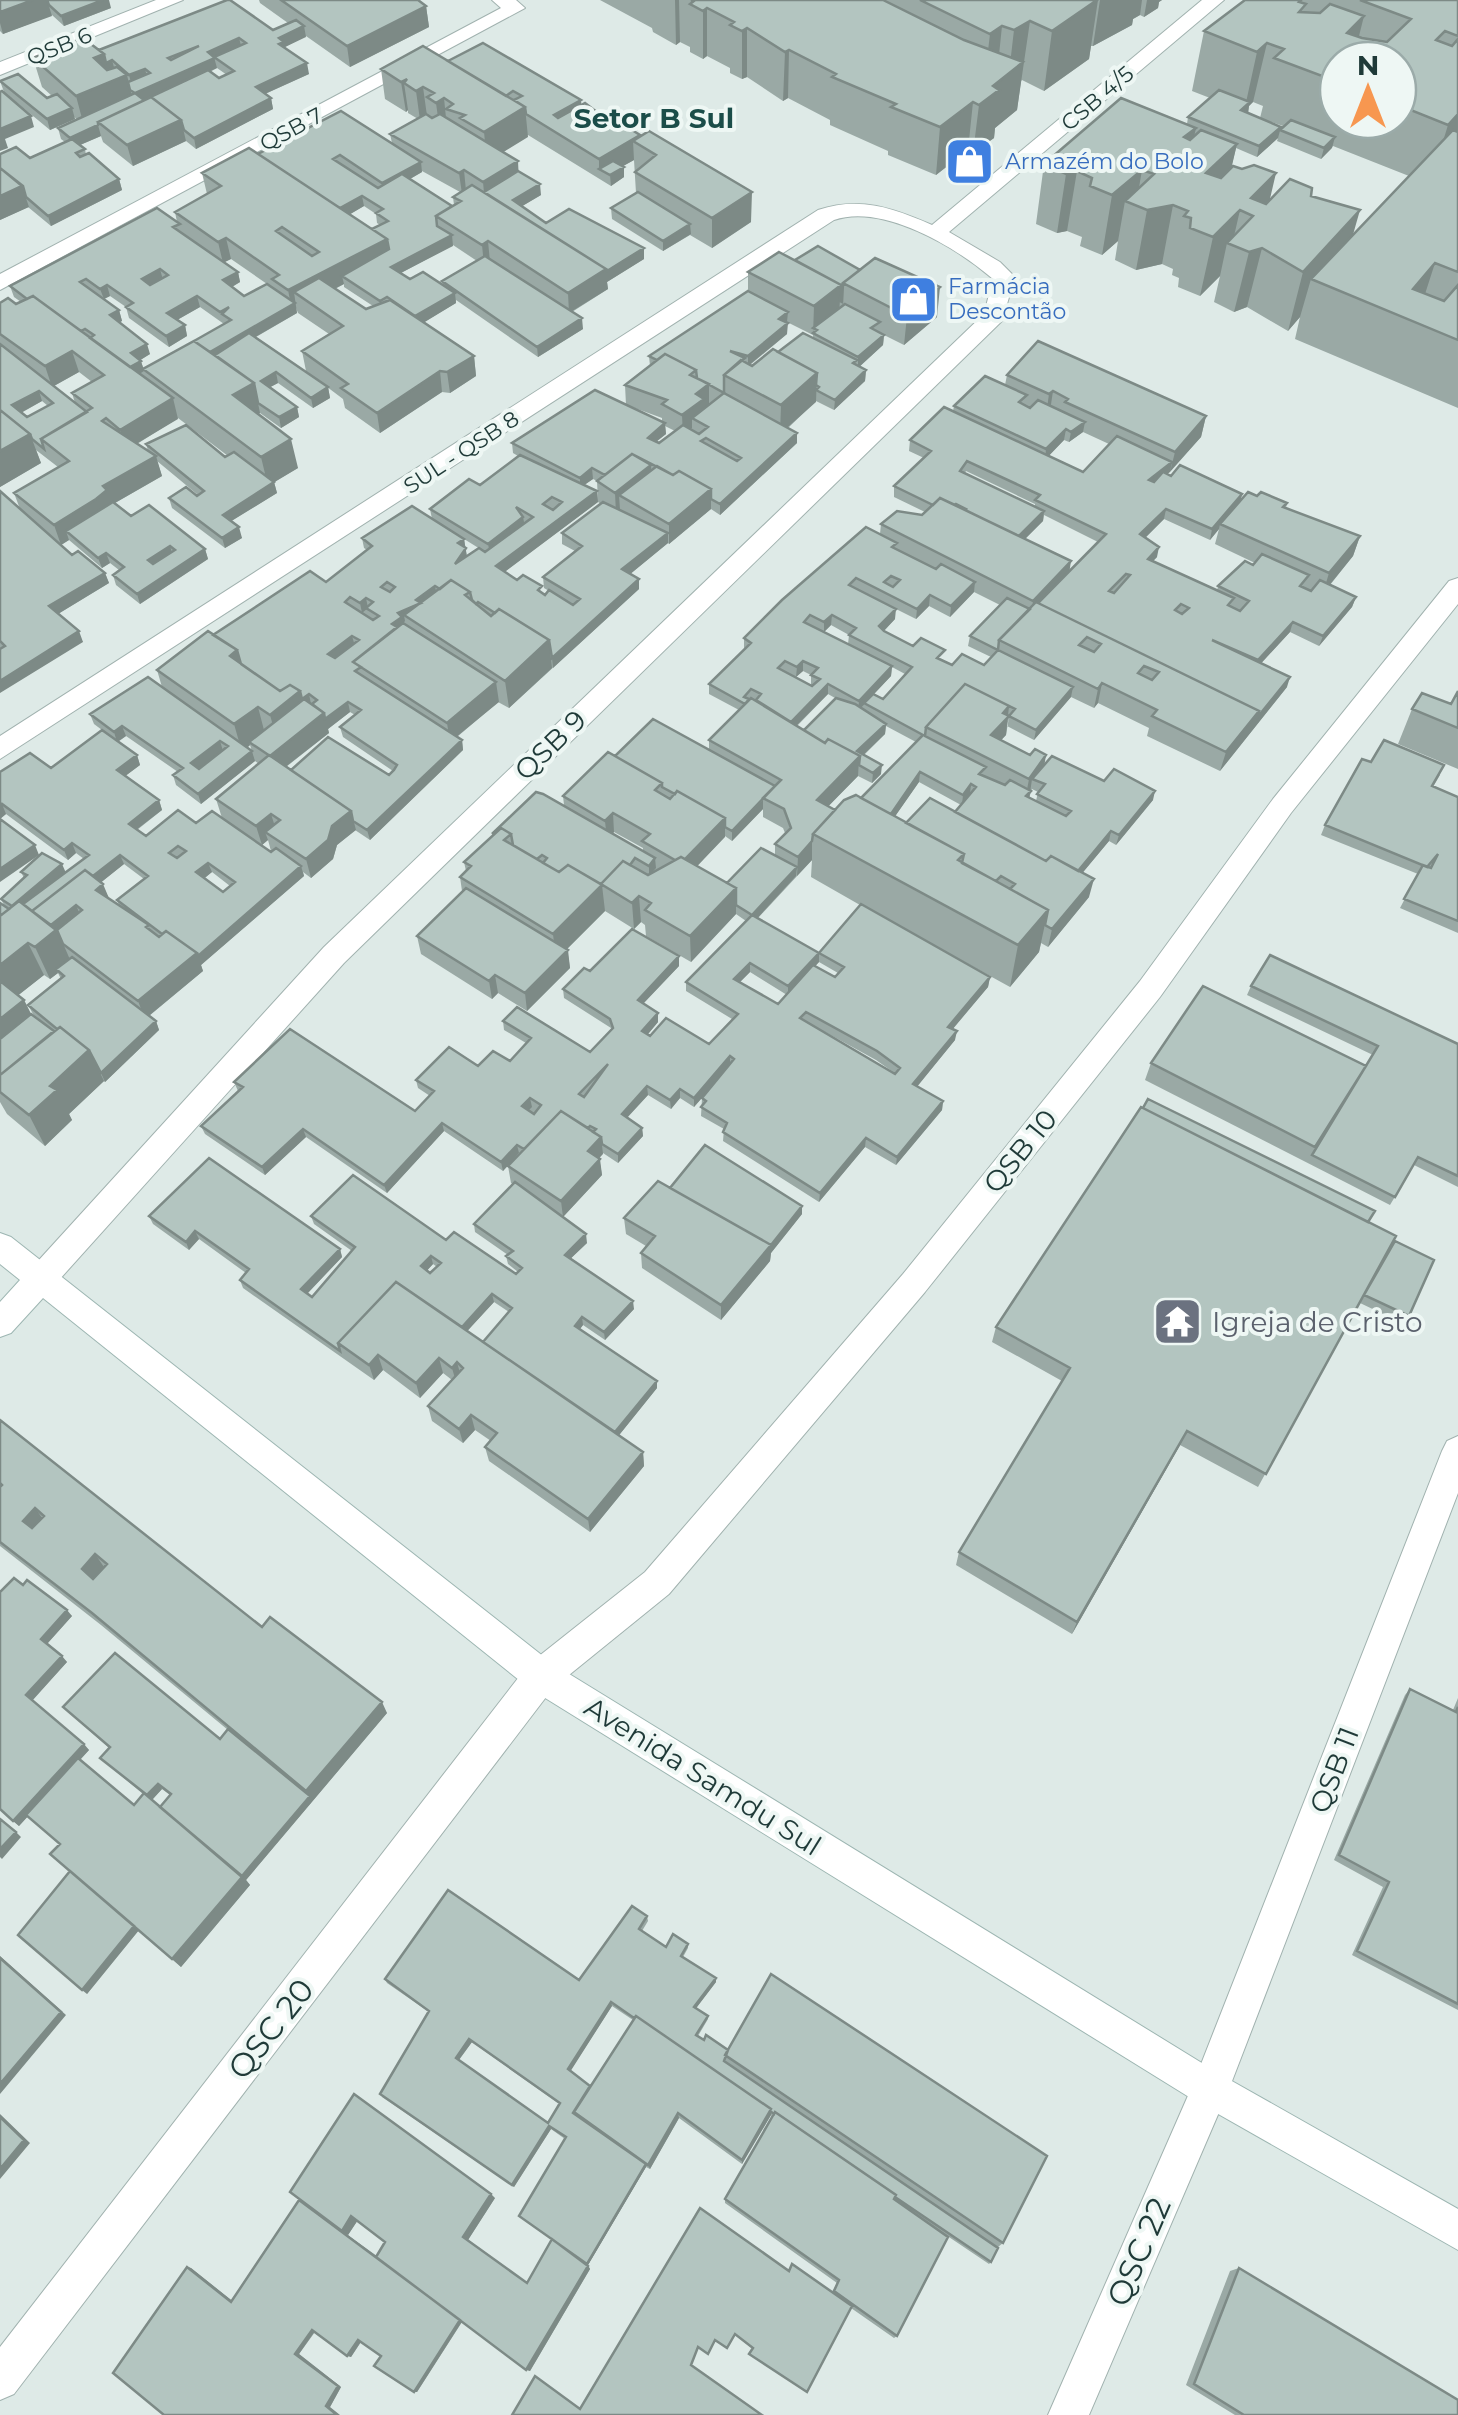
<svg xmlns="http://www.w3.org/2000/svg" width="1458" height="2415" viewBox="0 0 1458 2415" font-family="Montserrat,sans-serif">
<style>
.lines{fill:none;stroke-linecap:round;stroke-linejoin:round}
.street-casing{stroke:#a1b2af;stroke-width:2}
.secondary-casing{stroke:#9db6b2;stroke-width:2}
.street{fill:#fff;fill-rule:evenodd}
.secondary{fill:#fff;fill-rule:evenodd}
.wall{fill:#9aa9a5;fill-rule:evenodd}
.shaded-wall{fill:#7d8a86}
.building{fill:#b3c5c0;stroke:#7d8a86;stroke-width:2.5;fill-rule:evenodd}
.labels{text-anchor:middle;stroke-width:8;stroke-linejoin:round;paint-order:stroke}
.far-street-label{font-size:22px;fill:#1f3a38;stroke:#eef7f4}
.far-shop-label{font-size:22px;fill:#366cbe;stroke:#eef7f4;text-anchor:start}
.far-quarter-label{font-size:28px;font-weight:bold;fill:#1b4d49;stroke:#eef7f4}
.street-label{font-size:28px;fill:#1f3a38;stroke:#eef7f4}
.worship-label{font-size:28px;fill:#5b616d;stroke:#eef7f4;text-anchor:start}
.near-street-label{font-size:32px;fill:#1f3a38;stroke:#eef7f4}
</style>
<rect width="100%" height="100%" fill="#deeae7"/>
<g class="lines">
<defs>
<path id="street" d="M 156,0 L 183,0 L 0,75 L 0,62 Z
M 492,0 L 516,0 L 525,8 L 0,290 L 0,274 L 501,8 Z
M 1202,0 L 1224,0 L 949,232 L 1000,262 L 1015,277 L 1002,321 L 344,963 L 50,1290 L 39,1294 L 28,1290 L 24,1281 L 28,1272 L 324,947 L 984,314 L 993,279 C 956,247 882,203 834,220 L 0,759 L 0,736 L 818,210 C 860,196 893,208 932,225 Z
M 1458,578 L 1458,604 L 1291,813 L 1160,997 L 925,1292 L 669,1594 L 553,1688 L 14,2394 L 0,2400 L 0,2347 L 529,1664 L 645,1572 L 903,1274 L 1140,981 L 1273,799 L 1449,581 Z
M 1458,1436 L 1458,1493 L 1229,2089 L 1089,2415 L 1048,2415 L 1194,2082 L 1442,1451 L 1447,1441 Z"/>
<path id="secondary" d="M 0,1233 L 11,1237 L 553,1664 L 1223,2076 L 1458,2209 L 1458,2250 L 1197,2102 L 529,1688 L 43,1298 L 11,1333 L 0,1337 L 0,1302 L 20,1280 L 0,1264 Z"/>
</defs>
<use href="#street" class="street-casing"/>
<use href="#secondary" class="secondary-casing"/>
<use href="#street" class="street"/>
<use href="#secondary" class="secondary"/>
</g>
<path class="wall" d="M 0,0 L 111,8 L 64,26 L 52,15 L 3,34 L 0,31 Z
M 259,0 L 418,0 L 426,6 L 429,27 L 350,67 L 306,36 L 285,47 L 309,74 L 265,94 L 271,98 L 273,109 L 196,149 L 186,141 L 133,166 L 103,142 L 101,136 L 80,145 L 85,149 L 86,155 L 119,179 L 122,190 L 51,226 L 28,207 L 0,220 L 0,154 L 30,158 L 65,142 L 61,139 L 58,128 L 77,119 L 74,117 L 75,119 L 50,130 L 4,92 L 0,81 L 47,98 L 52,96 L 42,87 L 33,58 L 273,30 L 288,23 L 260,3 ZM 217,68 L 227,75 L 219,78 L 210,72 Z
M 600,0 L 1162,0 L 1159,2 L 1158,8 L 1144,17 L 1140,15 L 1133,19 L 1132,25 L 1093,46 L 1091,46 L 1089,59 L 1044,91 L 1022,80 L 1021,81 L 1017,110 L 995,128 L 994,138 L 973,153 L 968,150 L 936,175 L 888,155 L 888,151 L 830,125 L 830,120 L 788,98 L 783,101 L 747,77 L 742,79 L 730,73 L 730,68 L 707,56 L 703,59 L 690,52 L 690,47 L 680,42 L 676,45 L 653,32 L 652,28 Z
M 1245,0 L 1458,0 L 1458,408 L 1295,339 L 1300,317 L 1288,331 L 1247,307 L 1234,312 L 1214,302 L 1220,276 L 1200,296 L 1178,287 L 1179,278 L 1172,275 L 1173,269 L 1162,264 L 1136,270 L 1115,260 L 1118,241 L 1102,255 L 1080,246 L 1082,237 L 1067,231 L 1057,233 L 1036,224 L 1044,164 L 1187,124 L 1188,117 L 1210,98 L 1192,91 L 1204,31 ZM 1338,60 L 1398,60 L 1398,120 L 1338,120 ZM 1253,102 L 1263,106 L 1260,118 L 1283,126 L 1280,130 L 1281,127 L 1248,113 L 1249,106 ZM 1278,138 L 1277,141 L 1321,159 L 1333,146 L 1409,176 L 1353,235 L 1311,196 L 1270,200 L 1231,168 L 1236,148 L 1257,157 Z
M 448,61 L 582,104 L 610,122 L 751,222 L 712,248 L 690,235 L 663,251 L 612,219 L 611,208 L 636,193 L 634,160 L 623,166 L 624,177 L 611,186 L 528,135 L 503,152 L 518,161 L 518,171 L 541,195 L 522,206 L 546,223 L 644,248 L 644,259 L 607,282 L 608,289 L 572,312 L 583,329 L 538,357 L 456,300 L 456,303 L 424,322 L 474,356 L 476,376 L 450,393 L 442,392 L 380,433 L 345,408 L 343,399 L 306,371 L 302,351 L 329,334 L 298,313 L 296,308 L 297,313 L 256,337 L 328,387 L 330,398 L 313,408 L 278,383 L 270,387 L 297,407 L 299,417 L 281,428 L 260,413 L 258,414 L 298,468 L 274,482 L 277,493 L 231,521 L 242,538 L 225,548 L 172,508 L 169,498 L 198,495 L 157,461 L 162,476 L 115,503 L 131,516 L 205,549 L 208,559 L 140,604 L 116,585 L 113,575 L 119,570 L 110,563 L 102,568 L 69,540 L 61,545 L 72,555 L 105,573 L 109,583 L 58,614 L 83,642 L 0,648 L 0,491 L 20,509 L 14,493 L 58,467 L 36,450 L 41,463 L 0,487 L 0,303 L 16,304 L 21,302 L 14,297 L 10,286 L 177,222 L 175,212 L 207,194 L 202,173 L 258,154 L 392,143 L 390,134 L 418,119 L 408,113 L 408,110 L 406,112 L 385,99 L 381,69 ZM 422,171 L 460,192 L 453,197 L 454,205 L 452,206 L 410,179 L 422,172 ZM 364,206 L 376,214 L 377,223 L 380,225 L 372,229 L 350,214 ZM 453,245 L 477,261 L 442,281 L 443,285 L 410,279 L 401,273 ZM 231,259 L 267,284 L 244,296 L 232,287 L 240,282 L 238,272 L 224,262 ZM 344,284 L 344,287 L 373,306 L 366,309 L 335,289 ZM 110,296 L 126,307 L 129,318 L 169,347 L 187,336 L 185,325 L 177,320 L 200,307 L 224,324 L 144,369 L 140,360 L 150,354 L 119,322 L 122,321 L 119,310 L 104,299 ZM 79,372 L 92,382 L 72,393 L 75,403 L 54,386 ZM 42,401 L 48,406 L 27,417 L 21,413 ZM 178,418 L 228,456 L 225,457 L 146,444 L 148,451 L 137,444 Z
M 795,260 L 937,317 L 904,345 L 884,335 L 883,345 L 859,367 L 866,370 L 865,381 L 834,410 L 816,401 L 788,428 L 797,433 L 797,443 L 720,515 L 711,509 L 669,544 L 668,543 L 630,574 L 639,579 L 639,589 L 509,708 L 498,702 L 457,737 L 462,740 L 463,750 L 370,840 L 355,830 L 337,845 L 333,859 L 311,878 L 303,872 L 304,876 L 201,965 L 203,971 L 149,1016 L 156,1021 L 159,1030 L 105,1082 L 104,1081 L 69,1114 L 72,1120 L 45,1146 L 7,1114 L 0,1102 L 0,903 L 4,905 L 1,899 L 24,878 L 21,872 L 65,873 L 84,859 L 76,853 L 68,860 L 6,814 L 0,819 L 0,772 L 51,768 L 102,730 L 94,724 L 90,714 L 162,687 L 157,670 L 213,635 L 326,582 L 367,550 L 364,548 L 362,538 L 432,519 L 430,509 L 480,485 L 518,456 L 513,453 L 512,443 L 626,405 L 625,385 L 650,366 L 649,356 L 748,291 L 748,272 ZM 787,322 L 813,335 L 813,338 L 778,352 L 752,366 L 750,365 L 787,334 ZM 632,407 L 662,418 L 662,422 ZM 665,426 L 675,431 L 659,443 L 656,442 L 666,434 ZM 593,479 L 597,481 L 598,502 L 601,504 L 562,533 L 562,544 L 575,551 L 543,577 L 544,588 L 549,591 L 545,595 L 504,572 L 598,502 L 597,491 L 584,485 ZM 456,534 L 485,552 L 467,556 L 464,539 ZM 350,712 L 355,715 L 340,727 L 343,737 L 393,771 L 389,775 L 291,770 L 286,767 L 329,733 L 328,729 ZM 126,736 L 178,772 L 173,775 L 176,785 L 201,804 L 255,761 L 252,751 L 247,748 L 250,745 L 255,761 L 259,764 L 216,799 L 222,818 L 262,845 L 268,840 L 271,851 L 196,823 L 146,836 L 137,830 L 162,810 L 159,800 L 125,776 L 140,765 L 137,755 L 118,742 ZM 124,864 L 144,879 L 117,900 L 119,905 L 109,899 L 101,882 ZM 212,872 L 230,886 L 223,892 L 204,878 ZM 58,973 L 61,979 L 28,1005 L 33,1014 L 51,1029 L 31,1014 L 24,1000 L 18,995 L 44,975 L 50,979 Z
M 1007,375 L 1206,416 L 1201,437 L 1167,474 L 1241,501 L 1257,496 L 1287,503 L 1286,508 L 1360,536 L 1353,556 L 1330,585 L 1356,597 L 1352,607 L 1319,646 L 1290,632 L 1261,663 L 1287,687 L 1220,771 L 1147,736 L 1149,728 L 1098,703 L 1094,708 L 1071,697 L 1034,740 L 1007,726 L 1009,717 L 1006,735 L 1001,740 L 1044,765 L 1104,781 L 1153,800 L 1116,845 L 1109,841 L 1082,873 L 1089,897 L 1048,947 L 1041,943 L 1039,952 L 1010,987 L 892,922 L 990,977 L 988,987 L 952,1029 L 955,1040 L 917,1086 L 943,1101 L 942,1110 L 896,1165 L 865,1147 L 819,1202 L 723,1141 L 724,1129 L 701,1116 L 702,1098 L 694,1107 L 680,1098 L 671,1109 L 648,1095 L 627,1118 L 642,1128 L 643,1136 L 618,1163 L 603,1153 L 599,1158 L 602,1175 L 563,1217 L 587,1243 L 571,1258 L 634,1309 L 605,1340 L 583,1325 L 580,1329 L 657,1381 L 657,1388 L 619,1435 L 643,1452 L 644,1466 L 590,1532 L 489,1461 L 485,1447 L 491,1441 L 475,1430 L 463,1443 L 432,1421 L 428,1406 L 452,1380 L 443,1373 L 420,1398 L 383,1370 L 374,1380 L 243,1288 L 240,1280 L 246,1273 L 199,1239 L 189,1250 L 153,1224 L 149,1216 L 340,1249 L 342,1257 L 307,1294 L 312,1297 L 352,1251 L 314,1224 L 311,1216 L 446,1240 L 516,1274 L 518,1272 L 508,1264 L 506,1256 L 508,1255 L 475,1232 L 474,1224 L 513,1184 L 511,1183 L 508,1166 L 520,1154 L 519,1153 L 503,1171 L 444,1131 L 387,1193 L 306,1137 L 265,1175 L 205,1134 L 201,1126 L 238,1091 L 234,1082 L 415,1111 L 430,1096 L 418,1088 L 416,1080 L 510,1061 L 526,1043 L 504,1030 L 503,1021 L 590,1052 L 612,1029 L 611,1028 L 564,998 L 563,989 L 590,971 L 679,956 L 679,966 L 643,1004 L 658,1022 L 648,1034 L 709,1044 L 732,1019 L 686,991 L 686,982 L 746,921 L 736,914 L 691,962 L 646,936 L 645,925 L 641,922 L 634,929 L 605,911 L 567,949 L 570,968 L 527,1011 L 498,993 L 492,999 L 421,954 L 417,936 L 462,891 L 460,877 L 466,871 L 464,862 L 564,805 L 563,796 L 615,756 L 709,750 L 709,740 L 739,710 L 709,694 L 709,684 L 744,649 L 744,638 L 880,534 L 881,524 L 922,515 L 925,512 L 894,497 L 894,486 L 924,458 L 909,451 L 910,440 L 953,411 L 954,406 L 1005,385 ZM 1083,432 L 1109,444 L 1083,472 L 1048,456 L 1064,440 L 1069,442 ZM 966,471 L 1035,504 L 1035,506 L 965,473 ZM 1044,515 L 1098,542 L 1069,571 L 1025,539 L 1043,521 ZM 1164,519 L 1210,540 L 1219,529 L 1215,544 L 1255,563 L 1218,586 L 1217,591 L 1153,561 L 1157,557 L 1145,538 ZM 856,589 L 916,619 L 929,606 L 950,617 L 974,592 L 1000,605 L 970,636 L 968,646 L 991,657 L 984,665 L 952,665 L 943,661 L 884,631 L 895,619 ZM 831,625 L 849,635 L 848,644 L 824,632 ZM 892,667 L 905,674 L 883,699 L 874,694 L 891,676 ZM 803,671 L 811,675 L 811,685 L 796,677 ZM 828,694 L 835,698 L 804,730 L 797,726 ZM 886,726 L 916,742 L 861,798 L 835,810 L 828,806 L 858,776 L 872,783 L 881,774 L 864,755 L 885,734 ZM 919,782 L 961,805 L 955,812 L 906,823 L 895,816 ZM 1032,789 L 1038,792 L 1036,801 L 1029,798 ZM 763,809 L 763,817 L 783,828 L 785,833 L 775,844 L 775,855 L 727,883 L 697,866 L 725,836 L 732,841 ZM 614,832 L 643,848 L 643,851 L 612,834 ZM 812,860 L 811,877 L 860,905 L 819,953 L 758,918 ZM 819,962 L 838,973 L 835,977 L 815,966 ZM 750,972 L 787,995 L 778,1004 L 740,982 ZM 816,1027 L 876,1060 L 893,1072 ZM 433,1264 L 437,1267 L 430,1273 L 427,1270 ZM 494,1302 L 509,1312 L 483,1342 L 467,1331 Z
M 1458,691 L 1458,769 L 1398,744 L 1412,709 L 1451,704 Z
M 1371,762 L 1440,775 L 1433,787 L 1458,797 L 1458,933 L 1400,908 L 1418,874 L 1321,835 L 1325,825 Z
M 1251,986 L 1458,1044 L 1458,1187 L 1414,1165 L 1390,1205 L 1145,1080 L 1151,1063 L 1366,1066 L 1373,1055 L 1247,995 Z
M 670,1188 L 802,1214 L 771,1253 L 770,1261 L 721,1320 L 642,1268 L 641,1253 L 646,1246 L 626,1234 L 624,1218 Z
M 1396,1236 L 1258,1487 L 1180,1445 L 1072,1634 L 956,1565 L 959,1552 L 1062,1381 L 992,1342 L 996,1327 Z
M 1395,1241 L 1409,1316 L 1404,1324 L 1360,1303 Z
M 0,1420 L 262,1627 L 387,1713 L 246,1880 L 250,1885 L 181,1967 L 139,1930 L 87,1994 L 70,1871 L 59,1844 L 28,1816 L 19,1826 L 0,1809 L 23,1585 L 72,1616 L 47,1644 L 67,1662 L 32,1700 L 89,1750 L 80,1760 L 134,1805 L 143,1794 L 100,1758 L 109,1748 L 63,1707 L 220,1739 L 228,1730 L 101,1625 L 0,1546 ZM 162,1789 L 170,1795 L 160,1807 L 152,1800 Z
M 1410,1689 L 1453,1710 L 1458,1698 L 1458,2010 L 1352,1955 L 1383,1887 L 1334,1860 L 1405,1695 Z
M 647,1916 L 648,1921 L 642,1931 L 666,1947 L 688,1944 L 688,1948 L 683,1957 L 716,1982 L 696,2008 L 708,2016 L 708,2019 L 698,2036 L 1003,2243 L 998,2247 L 991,2262 L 989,2264 L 940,2231 L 897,2336 L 894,2338 L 851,2308 L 753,2349 L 735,2335 L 727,2349 L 715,2340 L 708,2354 L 698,2347 L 580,2409 L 789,2271 L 832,2292 L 837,2283 L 725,2203 L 725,2199 L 772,2116 L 771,2115 L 742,2164 L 679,2118 L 650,2169 L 646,2167 L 588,2265 L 590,2269 L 530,2371 L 462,2322 L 417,2392 L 381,2356 L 361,2342 L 351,2357 L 315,2332 L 299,2354 L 341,2387 L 330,2407 L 164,2415 L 187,2267 L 191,2268 L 232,2301 L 299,2200 L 495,2198 L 468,2240 L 527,2283 L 552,2240 L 565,2139 L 551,2129 L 514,2187 L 382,2097 L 429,2012 L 387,1983 L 385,1979 L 579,1980 ZM 612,2006 L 633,2020 L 590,2087 L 570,2071 ZM 472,2042 L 559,2104 L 548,2123 L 459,2060 ZM 357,2221 L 385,2242 L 377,2256 L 346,2234 L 348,2235 Z
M 1239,2268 L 1458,2415 L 1235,2415 L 1186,2385 L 1230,2271 Z"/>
<path class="shaded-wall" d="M 33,0 L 47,0 L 52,16 L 3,34 L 0,23 L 0,12 Z
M 103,0 L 109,0 L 111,8 L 64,26 L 61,16 Z
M 675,0 L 679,0 L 680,42 L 676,45 Z
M 1098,0 L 1089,59 L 1044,91 L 1052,31 Z
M 1100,0 L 1142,0 L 1140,15 L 1133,19 L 1132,25 L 1093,46 Z
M 1147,0 L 1162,0 L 1159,2 L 1158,8 L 1144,17 Z
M 426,6 L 429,27 L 350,67 L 347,46 Z
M 707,8 L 707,56 L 703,59 L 703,11 Z
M 1364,16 L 1353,60 L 1347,33 Z
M 1030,21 L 1017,110 L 995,128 L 994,138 L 973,153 L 979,105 L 983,93 L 990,34 L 1002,26 L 996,84 L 1009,73 L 1014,30 Z
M 304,26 L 306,37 L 285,47 L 286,52 L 281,54 L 279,38 Z
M 747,28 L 747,77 L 742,79 L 742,31 Z
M 239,38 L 242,49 L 214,57 L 217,68 L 137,104 L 135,93 L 208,52 Z
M 1267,43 L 1253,102 L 1249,106 L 1248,113 L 1241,110 L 1245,107 L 1257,52 Z
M 789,50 L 788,98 L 783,101 L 785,52 Z
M 104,54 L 112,60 L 115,71 L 127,75 L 134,105 L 84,126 L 76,96 L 94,58 Z
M 307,63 L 309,74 L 258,97 L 256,87 Z
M 145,69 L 148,80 L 132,86 L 129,75 Z
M 407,79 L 404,83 L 408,110 L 406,112 L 401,82 Z
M 423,87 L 427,116 L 420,120 L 416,91 Z
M 271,98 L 273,109 L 196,149 L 194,138 Z
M 444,98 L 447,128 L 440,132 L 436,103 Z
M 581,100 L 583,121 L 555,132 L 554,115 Z
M 973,102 L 968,150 L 936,175 L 940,127 Z
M 525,107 L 528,137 L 487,162 L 484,132 Z
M 72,108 L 75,119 L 50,130 L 47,119 Z
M 1458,114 L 1458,153 L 1430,184 L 1448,125 Z
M 31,116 L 34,127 L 5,139 L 8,148 L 0,151 L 0,129 Z
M 181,120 L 186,141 L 133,166 L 127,145 Z
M 98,125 L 101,136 L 73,148 L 70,138 Z
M 1281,127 L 1278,138 L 1257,157 L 1259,146 Z
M 1196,128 L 1183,187 L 1184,137 Z
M 640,135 L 641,145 L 633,141 L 634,160 L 609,174 L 599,169 L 599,159 Z
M 1335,137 L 1332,148 L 1321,159 L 1324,148 Z
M 1237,144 L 1223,204 L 1206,173 Z
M 518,161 L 519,182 L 485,203 L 483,182 Z
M 421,162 L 422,172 L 384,194 L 382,183 Z
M 624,167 L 624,177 L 611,186 L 610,175 Z
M 464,170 L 466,191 L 462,194 L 459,173 Z
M 1142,170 L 1136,205 L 1125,201 L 1118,241 L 1102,255 L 1112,195 Z
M 1077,171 L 1067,231 L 1057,233 L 1066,174 Z
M 1276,173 L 1262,233 L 1253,216 L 1251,198 Z
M 119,179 L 122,190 L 51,226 L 48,216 Z
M 540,184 L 541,195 L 514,211 L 513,200 Z
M 22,186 L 29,207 L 0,220 L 0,196 Z
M 752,192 L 751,222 L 712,248 L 712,218 Z
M 362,196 L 364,206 L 342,219 L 340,208 Z
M 1173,205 L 1162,264 L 1136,270 L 1147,210 Z
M 1240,210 L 1232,245 L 1227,243 L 1220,276 L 1200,296 L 1213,237 Z
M 1360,210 L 1343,270 L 1311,279 L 1300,317 L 1288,331 L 1303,272 Z
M 690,224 L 691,234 L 663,251 L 663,241 Z
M 452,235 L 453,246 L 393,277 L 391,267 Z
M 226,238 L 231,259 L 223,263 L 218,242 Z
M 387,239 L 391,260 L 342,276 L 344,284 L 308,302 L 294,292 L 297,313 L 207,365 L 198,359 L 291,305 L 288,290 Z
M 488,241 L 490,262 L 484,265 L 482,245 Z
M 644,248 L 644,259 L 607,282 L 608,289 L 569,313 L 568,293 L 606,269 Z
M 1262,248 L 1247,307 L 1234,312 L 1249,252 Z
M 1435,263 L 1416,322 L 1413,289 Z
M 160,269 L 163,280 L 145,290 L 142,279 Z
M 238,272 L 240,282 L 225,291 L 223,280 Z
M 107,285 L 110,296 L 104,299 L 100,289 Z
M 841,285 L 839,314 L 817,330 L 813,328 L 813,335 L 814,306 Z
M 940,287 L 937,317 L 904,345 L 907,316 Z
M 455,293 L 456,303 L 410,331 L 408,321 Z
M 197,296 L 200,307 L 170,324 L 167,313 Z
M 119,310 L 122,321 L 113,326 L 110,315 Z
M 788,312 L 787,322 L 779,319 Z
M 582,318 L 583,329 L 538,357 L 537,347 Z
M 788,323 L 787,334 L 748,366 L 748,356 Z
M 185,325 L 187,336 L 169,347 L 166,336 Z
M 884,335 L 883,345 L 858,368 L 858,357 Z
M 147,344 L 150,354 L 134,364 L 131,353 Z
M 72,351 L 79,372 L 52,387 L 45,366 Z
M 474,356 L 476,376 L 450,393 L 447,372 Z
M 141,361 L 144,371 L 127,382 L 124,371 Z
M 866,370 L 865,381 L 834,410 L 835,400 Z
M 440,371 L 442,392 L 380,433 L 377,413 Z
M 276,372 L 278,383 L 263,391 L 261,381 Z
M 817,373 L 816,402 L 780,434 L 781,405 Z
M 254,383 L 260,413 L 241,425 L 233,395 Z
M 709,384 L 709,405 L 692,418 L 692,428 L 683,436 L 682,415 L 696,394 Z
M 328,387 L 330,398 L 313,408 L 311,398 Z
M 39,391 L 42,401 L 15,416 L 12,405 Z
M 1053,391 L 1050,411 L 1046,415 L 1049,394 Z
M 173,398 L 178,419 L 126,450 L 120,430 Z
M 297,407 L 299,417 L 281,428 L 279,417 Z
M 1206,416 L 1201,437 L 1170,472 L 1175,452 Z
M 1085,422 L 1083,432 L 1069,442 L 1071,432 Z
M 665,423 L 666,434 L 648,448 L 648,438 Z
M 1066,429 L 1064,440 L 1045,460 L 1046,449 Z
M 797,433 L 797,443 L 720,515 L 720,504 Z
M 30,434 L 41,463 L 0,487 L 0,451 Z
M 291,439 L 298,468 L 268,486 L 261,457 Z
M 156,456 L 162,476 L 66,531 L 69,540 L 61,545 L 54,525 L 103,486 Z
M 1172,462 L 1170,472 L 1147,490 L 1149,480 Z
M 651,465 L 652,486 L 619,495 L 620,510 L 616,513 L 615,493 Z
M 592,468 L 593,479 L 580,488 L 580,478 Z
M 274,482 L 277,493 L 225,525 L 223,515 Z
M 711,489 L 711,509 L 669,544 L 669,524 Z
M 597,491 L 598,502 L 498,577 L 496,566 Z
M 1242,494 L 1240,505 L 1220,524 L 1219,529 L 1210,540 L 1212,529 Z
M 1166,509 L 1164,519 L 1138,545 L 1140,534 Z
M 1044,511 L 1043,521 L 1017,547 L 1019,537 Z
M 523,517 L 525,527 L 490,554 L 488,544 Z
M 239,527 L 242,538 L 225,548 L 222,538 Z
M 668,533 L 668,543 L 623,580 L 622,569 Z
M 1360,536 L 1353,556 L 1323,593 L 1329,573 Z
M 464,539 L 467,558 L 457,575 L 458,543 Z
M 170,546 L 173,556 L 151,570 L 148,560 Z
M 1159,547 L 1157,557 L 1145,569 L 1148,559 Z
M 205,549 L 208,559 L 140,604 L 137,594 Z
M 106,553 L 110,563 L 102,568 L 98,558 Z
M 1071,561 L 1068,581 L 1032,611 L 1033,601 Z
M 105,573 L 109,583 L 53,617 L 49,606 Z
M 639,579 L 639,589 L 553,668 L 552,658 Z
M 975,582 L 974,592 L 950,617 L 951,606 Z
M 435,586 L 437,596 L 404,615 L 405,621 L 394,634 L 392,624 L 398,613 Z
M 930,595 L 929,606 L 916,619 L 917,609 Z
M 1356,597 L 1352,607 L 1319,646 L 1323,636 Z
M 366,598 L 368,608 L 362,613 L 360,603 Z
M 896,609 L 895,619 L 878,637 L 879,626 Z
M 832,615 L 831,625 L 824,632 L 824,622 Z
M 1293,622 L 1290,632 L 1255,670 L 1258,660 Z
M 79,631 L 83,642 L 0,693 L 0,681 Z
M 352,636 L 355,646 L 331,664 L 328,654 Z
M 549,640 L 552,668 L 509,708 L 505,681 Z
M 237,650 L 245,679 L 230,656 Z
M 803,661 L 803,671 L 796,677 L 797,667 Z
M 892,666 L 891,676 L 858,711 L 859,701 Z
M 1290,677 L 1287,687 L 1220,771 L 1226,752 L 1259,711 Z
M 496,682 L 499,702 L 450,742 L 447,723 Z
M 1102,683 L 1098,703 L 1094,708 L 1098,689 Z
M 828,684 L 828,694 L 786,736 L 787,726 Z
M 1073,687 L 1071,697 L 1034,740 L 1036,730 Z
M 300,691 L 309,694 L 311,704 L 278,743 L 270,715 Z
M 348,702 L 350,712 L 328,729 L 329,733 L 275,775 L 270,756 L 324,713 Z
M 1009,706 L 1006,735 L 988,754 L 991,735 L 1003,713 Z
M 258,707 L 265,734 L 249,742 L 250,745 L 242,752 L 234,724 Z
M 886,724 L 885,734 L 859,759 L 858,776 L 816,819 L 817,800 L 857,751 Z
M 122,726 L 126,736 L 117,742 L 114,732 Z
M 462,740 L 463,750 L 370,840 L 367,830 Z
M 220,741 L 223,751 L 194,773 L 191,763 Z
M 252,751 L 255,761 L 201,804 L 198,794 Z
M 137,755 L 140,765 L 120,780 L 117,770 Z
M 1046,755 L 1043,774 L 1032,779 L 1029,800 L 1024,806 L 1029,779 Z
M 882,765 L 881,774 L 872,783 L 873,773 Z
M 920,772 L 919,782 L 887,828 L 888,818 Z
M 971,784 L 970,794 L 962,805 L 963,795 Z
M 1155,791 L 1153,800 L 1116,845 L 1119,835 Z
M 159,800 L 162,810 L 132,833 L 129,824 Z
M 763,800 L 763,809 L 732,841 L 732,831 Z
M 2,804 L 6,814 L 0,819 L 0,806 Z
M 351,811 L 356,830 L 337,845 L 333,859 L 311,878 L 306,859 L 332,826 Z
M 613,813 L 614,832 L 607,840 L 605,821 Z
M 271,814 L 277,833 L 265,832 L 268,840 L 262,845 L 256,826 Z
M 725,818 L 725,837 L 682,882 L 681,863 Z
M 1111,831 L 1109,841 L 1070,888 L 1073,878 Z
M 812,841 L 812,860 L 797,876 L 798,857 Z
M 72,843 L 76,853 L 68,860 L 64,850 Z
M 35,845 L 39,855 L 0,882 L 0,869 Z
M 120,855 L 124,864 L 43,929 L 35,922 Z
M 655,858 L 656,868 L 649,876 L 649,866 Z
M 208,863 L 212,872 L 200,882 L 196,872 Z
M 62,864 L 66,873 L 17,916 L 12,906 Z
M 301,866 L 304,876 L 201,965 L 203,971 L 145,1019 L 138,1001 Z
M 797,867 L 796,876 L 752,924 L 752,915 Z
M 1094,879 L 1089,897 L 1048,947 L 1052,929 Z
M 103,884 L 111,903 L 96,890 Z
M 602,885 L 605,911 L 556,960 L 553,934 Z
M 736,888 L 736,914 L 691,962 L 690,936 Z
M 639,896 L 641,922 L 634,929 L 632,903 Z
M 76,905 L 84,924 L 62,941 L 71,962 L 56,969 L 58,973 L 50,979 L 35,947 L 44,930 Z
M 1048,910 L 1039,952 L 1010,987 L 1018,945 Z
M 28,943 L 44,975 L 6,1005 L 0,993 L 0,965 Z
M 568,950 L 570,968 L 527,1011 L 525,993 Z
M 819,953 L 819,962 L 788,996 L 788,986 Z
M 679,956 L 679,966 L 638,1009 L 638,1000 Z
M 750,963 L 750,972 L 734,988 L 734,979 Z
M 495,975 L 498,993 L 492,999 L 489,981 Z
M 990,977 L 988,987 L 947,1036 L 948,1027 Z
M 24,1000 L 40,1032 L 0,1064 L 0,1019 Z
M 658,1013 L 658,1022 L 643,1040 L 642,1031 Z
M 156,1021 L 159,1030 L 105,1082 L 101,1073 Z
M 957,1031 L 955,1040 L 912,1093 L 913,1084 Z
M 89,1050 L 104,1081 L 69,1114 L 72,1120 L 45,1146 L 29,1115 L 50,1086 Z
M 730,1056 L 730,1065 L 694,1107 L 694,1098 Z
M 647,1086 L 648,1095 L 622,1123 L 622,1114 Z
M 680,1089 L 680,1098 L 671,1109 L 670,1100 Z
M 530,1098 L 532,1107 L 524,1115 L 522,1106 Z
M 943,1101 L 942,1110 L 896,1165 L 897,1157 Z
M 442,1123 L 444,1131 L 387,1193 L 384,1185 Z
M 642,1128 L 643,1136 L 618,1163 L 618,1154 Z
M 303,1129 L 306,1137 L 265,1175 L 262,1167 Z
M 601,1137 L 603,1154 L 590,1168 L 588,1151 Z
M 866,1138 L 865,1147 L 819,1202 L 820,1193 Z
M 517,1145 L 519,1153 L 503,1171 L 501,1162 Z
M 600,1159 L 602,1175 L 563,1217 L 561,1201 Z
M 802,1206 L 802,1214 L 771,1253 L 770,1261 L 721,1320 L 721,1305 Z
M 195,1231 L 199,1239 L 189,1250 L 186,1242 Z
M 586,1234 L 587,1243 L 566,1263 L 565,1255 Z
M 340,1249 L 342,1257 L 304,1297 L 301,1289 Z
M 431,1256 L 433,1264 L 424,1274 L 421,1266 Z
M 492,1294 L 494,1302 L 460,1339 L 458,1331 Z
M 633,1301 L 634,1309 L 605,1340 L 604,1332 Z
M 582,1317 L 583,1325 L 576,1334 L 575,1326 Z
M 378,1355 L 383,1370 L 374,1380 L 369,1365 Z
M 439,1358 L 443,1373 L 420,1398 L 416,1383 Z
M 457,1362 L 461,1377 L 456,1382 L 452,1368 Z
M 657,1381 L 657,1388 L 612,1444 L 611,1437 Z
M 471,1415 L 475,1430 L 463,1443 L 459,1429 Z
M 1187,1431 L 1180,1445 L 1072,1634 L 1077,1622 Z
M 643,1452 L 644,1466 L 590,1532 L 588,1519 Z
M 35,1508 L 45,1522 L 33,1534 L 23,1521 Z
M 95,1554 L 104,1567 L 91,1581 L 82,1569 Z
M 67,1610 L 72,1616 L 46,1645 L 41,1639 Z
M 62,1656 L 67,1662 L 32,1701 L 26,1695 Z
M 382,1702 L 387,1713 L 246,1880 L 250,1885 L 181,1967 L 172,1959 L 310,1796 L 306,1791 Z
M 84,1744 L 89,1750 L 19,1826 L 13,1821 Z
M 158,1784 L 162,1789 L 151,1801 L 146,1796 Z
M 16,1832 L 21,1837 L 2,1859 L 0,1857 L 0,1849 Z
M 134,1926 L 139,1930 L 87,1994 L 82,1990 Z
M 0,1956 L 66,2015 L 0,2094 Z
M 716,1978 L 716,1982 L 694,2011 L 694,2007 Z
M 611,2002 L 612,2006 L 570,2072 L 568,2069 Z
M 469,2039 L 472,2042 L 458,2061 L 456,2058 Z
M 771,2109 L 771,2115 L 742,2164 L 742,2160 Z
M 678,2113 L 679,2118 L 650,2169 L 648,2165 Z
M 0,2114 L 30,2143 L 0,2179 Z
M 549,2126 L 551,2129 L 514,2187 L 512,2185 Z
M 646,2164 L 646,2167 L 588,2265 L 587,2264 Z
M 491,2194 L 495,2198 L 468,2240 L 463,2237 Z
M 351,2216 L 358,2220 L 348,2235 L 346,2234 L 463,2320 L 417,2392 L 414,2392 L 342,2231 Z
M 588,2266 L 590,2269 L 530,2371 L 526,2370 Z
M 187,2267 L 191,2268 L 235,2303 L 231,2302 Z
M 312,2330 L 315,2331 L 299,2354 L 341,2387 L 330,2407 L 340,2415 L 337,2415 L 326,2406 L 295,2354 Z
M 358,2340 L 362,2340 L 351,2357 L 347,2356 Z"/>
<path class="building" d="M 0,0 L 33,0 L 0,12 Z
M 47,0 L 103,0 L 61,16 L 49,5 Z
M 227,0 L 230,0 L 273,30 L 296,20 L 304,26 L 279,38 L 284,42 L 279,44 L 307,63 L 256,87 L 271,98 L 194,138 L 184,130 L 181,120 L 151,97 L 98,122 L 98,125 L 70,138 L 58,128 L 135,93 L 130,90 L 128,82 L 150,73 L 145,69 L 129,75 L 112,60 L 106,63 L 104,54 L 99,50 ZM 239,38 L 246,43 L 214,57 L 234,71 L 219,78 L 208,70 L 144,100 L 135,93 L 215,58 L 208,52 ZM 199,46 L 171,60 L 168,58 Z
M 281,0 L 418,0 L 426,6 L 347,46 Z
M 691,0 L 883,0 L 964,40 L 1023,62 L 993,86 L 999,90 L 979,105 L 973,102 L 940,127 L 891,107 L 896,104 L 832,77 L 836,74 L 789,50 L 785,52 L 747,28 L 742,31 L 730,25 L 734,22 L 707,8 L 703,11 L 690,4 L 694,1 Z
M 920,0 L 1097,0 L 1052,31 L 1030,21 L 1014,30 L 1002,26 L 990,34 Z
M 1245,0 L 1301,0 L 1299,2 L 1306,4 L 1299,12 L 1320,13 L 1330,4 L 1364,16 L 1347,33 L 1362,38 L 1387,42 L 1411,19 L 1360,0 L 1458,0 L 1458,36 L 1445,31 L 1436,40 L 1452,46 L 1458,39 L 1458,114 L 1448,125 L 1398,105 L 1398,60 L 1338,60 L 1338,82 L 1274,58 L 1284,49 L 1267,43 L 1257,52 L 1204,31 Z
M 83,38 L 104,54 L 94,58 L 107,70 L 117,67 L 127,75 L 76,96 L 33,58 Z
M 483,43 L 581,100 L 554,115 L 558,118 L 585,103 L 610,122 L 614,119 L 640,135 L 599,159 L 526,114 L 525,107 L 514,100 L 522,96 L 513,91 L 506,96 L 448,61 Z
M 423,46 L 525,107 L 484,132 L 460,118 L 465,115 L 446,109 L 453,104 L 444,98 L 436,103 L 427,97 L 434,93 L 423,87 L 416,91 L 404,83 L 407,79 L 401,82 L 381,69 Z
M 18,74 L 47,98 L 57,94 L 72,108 L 47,119 L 0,81 Z
M 1219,90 L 1250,102 L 1241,110 L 1281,127 L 1259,146 L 1188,117 Z
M 2,91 L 31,116 L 0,129 L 0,92 Z
M 151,97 L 181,120 L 127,145 L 98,122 Z
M 1121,98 L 1196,128 L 1184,137 L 1190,140 L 1201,130 L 1237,144 L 1206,173 L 1221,178 L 1233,166 L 1242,169 L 1254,165 L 1276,173 L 1251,198 L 1266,204 L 1290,179 L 1312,188 L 1311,196 L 1360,210 L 1303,272 L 1262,248 L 1249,252 L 1227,243 L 1253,216 L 1240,210 L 1213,237 L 1190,228 L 1191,218 L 1184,216 L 1188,211 L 1173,205 L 1147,210 L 1125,201 L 1154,174 L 1142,170 L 1112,195 L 1090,186 L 1092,178 L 1077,171 L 1066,174 L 1044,164 Z
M 341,111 L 421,162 L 382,183 L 340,155 L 333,159 L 378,188 L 402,174 L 452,206 L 436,216 L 437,226 L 452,235 L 391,267 L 410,279 L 423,272 L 455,293 L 415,316 L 387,297 L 380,301 L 342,276 L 389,249 L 387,239 L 372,229 L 388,221 L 376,213 L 383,209 L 362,196 L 340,208 L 258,154 Z
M 426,114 L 432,118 L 440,114 L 518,161 L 483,182 L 464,170 L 459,173 L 390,134 Z
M 1291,120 L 1335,137 L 1324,148 L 1280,130 Z
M 1453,130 L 1458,132 L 1458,272 L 1435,263 L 1413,289 L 1444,301 L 1458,285 L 1458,340 L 1311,279 Z
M 649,131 L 752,192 L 712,218 L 635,172 L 656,155 L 633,141 Z
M 72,139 L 85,149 L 76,153 L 80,157 L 89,153 L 119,179 L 48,216 L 26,197 L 23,186 L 0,168 L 0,154 L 16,147 L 30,158 Z
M 249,148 L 387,239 L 288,290 L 272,279 L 279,275 L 226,238 L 218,242 L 175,212 L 221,186 L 202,173 ZM 282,227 L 319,252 L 312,256 L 276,231 Z
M 613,161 L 624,167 L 610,175 L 599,169 Z
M 0,168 L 22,186 L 0,196 Z
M 518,171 L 540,184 L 513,200 L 546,223 L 569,209 L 644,248 L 607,271 L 606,269 L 484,192 Z
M 472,185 L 606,269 L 568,293 L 488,241 L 482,245 L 436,216 L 461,201 L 453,197 Z
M 638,192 L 690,224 L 663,241 L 611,208 Z
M 157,208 L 180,224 L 173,227 L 238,272 L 223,280 L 244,296 L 267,284 L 295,303 L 210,352 L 194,341 L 231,320 L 222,314 L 229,307 L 220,312 L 197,296 L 167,313 L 185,325 L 166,336 L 126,307 L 133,303 L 107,285 L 100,289 L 86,279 L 80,282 L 119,310 L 110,315 L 147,344 L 131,353 L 141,361 L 130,367 L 90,338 L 94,335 L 85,329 L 81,331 L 33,296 L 27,299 L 10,286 ZM 160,269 L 168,275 L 150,285 L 142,279 Z
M 818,246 L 860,270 L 843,283 L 842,302 L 840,301 L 841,285 L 795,260 Z
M 779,252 L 841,285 L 814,306 L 748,272 Z
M 485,256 L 582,318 L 537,347 L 442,281 Z
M 875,258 L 940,287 L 907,316 L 843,283 Z
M 319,278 L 366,309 L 390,300 L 474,356 L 447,372 L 440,371 L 377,413 L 341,388 L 348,384 L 302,351 L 343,326 L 294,292 Z
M 748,291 L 788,312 L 779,319 L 788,323 L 748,356 L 730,351 L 745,358 L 724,375 L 724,393 L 797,433 L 720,504 L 711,499 L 711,489 L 679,471 L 673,475 L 632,454 L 605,475 L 592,468 L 580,478 L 512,443 L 595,390 L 665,423 L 648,438 L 659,443 L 683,425 L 699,434 L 708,427 L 692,418 L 724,393 L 697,378 L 696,370 L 665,354 L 657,360 L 649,356 ZM 706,438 L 741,458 L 737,461 L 701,441 Z
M 33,296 L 173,398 L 120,430 L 106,418 L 102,421 L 156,456 L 103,486 L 107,490 L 96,499 L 54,525 L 14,493 L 69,461 L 41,439 L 92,408 L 72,393 L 104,375 L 72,351 L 45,366 L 0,334 L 0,303 L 8,298 L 16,304 Z
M 845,304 L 880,322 L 871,328 L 884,335 L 858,357 L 813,333 L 817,330 L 813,328 Z
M 249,333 L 328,387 L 311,398 L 276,372 L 261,381 L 297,407 L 279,417 L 258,403 L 254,383 L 215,355 Z
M 803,333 L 857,360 L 853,363 L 866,370 L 835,400 L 816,390 L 819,387 L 816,385 L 817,373 L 778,352 Z
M 194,341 L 254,383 L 233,395 L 291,439 L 261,457 L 143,369 Z
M 1038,341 L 1206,416 L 1175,452 L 1065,402 L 1068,399 L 1053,391 L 1049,394 L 1007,375 Z
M 0,344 L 87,412 L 41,439 L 44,449 L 32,439 L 30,434 L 0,410 ZM 39,391 L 53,403 L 27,417 L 12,405 Z
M 773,349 L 817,373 L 781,405 L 724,375 L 741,360 L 752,366 Z
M 665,354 L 696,370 L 690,375 L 709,384 L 696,394 L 704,399 L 682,415 L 662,404 L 667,400 L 625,385 Z
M 985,376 L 1027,395 L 1019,402 L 1030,408 L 1038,400 L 1085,422 L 1071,432 L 1066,429 L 1046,449 L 954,406 Z
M 944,407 L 1083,472 L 1117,436 L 1172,462 L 1149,480 L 1154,482 L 1163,472 L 1171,476 L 1180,465 L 1242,494 L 1212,529 L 1166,509 L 1140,534 L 1159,547 L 1148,559 L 1234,598 L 1228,605 L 1240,611 L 1249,601 L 1218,586 L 1245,561 L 1253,565 L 1262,554 L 1309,575 L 1300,586 L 1311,591 L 1320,580 L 1356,597 L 1323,636 L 1293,622 L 1258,660 L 1212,640 L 1290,677 L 1256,719 L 1259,711 L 1038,603 L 1106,534 L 1035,500 L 1040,495 L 967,461 L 960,471 L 1044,511 L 1019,536 L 965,510 L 966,509 L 956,504 L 955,505 L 940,498 L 933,505 L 894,486 L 931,451 L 910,440 ZM 1126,574 L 1130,575 L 1114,593 L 1109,591 ZM 1181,604 L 1189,608 L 1182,614 L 1175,610 Z
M 0,410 L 30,434 L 0,451 Z
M 186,425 L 225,457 L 234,452 L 274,482 L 223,515 L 239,527 L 222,538 L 169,498 L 186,487 L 197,496 L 204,491 L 146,444 Z
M 632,454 L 651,465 L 615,493 L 597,481 Z
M 520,455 L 597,491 L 496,566 L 517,580 L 523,575 L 542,586 L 538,590 L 545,595 L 549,590 L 573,605 L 580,599 L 543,577 L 582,546 L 562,533 L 603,502 L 668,533 L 622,569 L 639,579 L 552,658 L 549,640 L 499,609 L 495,613 L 478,602 L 476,604 L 472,600 L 470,592 L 451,580 L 440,589 L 435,586 L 416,600 L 421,603 L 398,613 L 402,617 L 392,624 L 397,627 L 353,662 L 361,667 L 355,671 L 462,740 L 367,830 L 353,821 L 351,811 L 291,770 L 328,737 L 389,775 L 394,770 L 397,765 L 340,727 L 361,710 L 348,702 L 325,719 L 324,713 L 312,704 L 317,700 L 309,694 L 302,699 L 300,691 L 290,685 L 280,691 L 241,664 L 237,650 L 213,635 L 310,571 L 326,582 L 372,546 L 362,538 L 412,506 L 464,539 L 458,543 L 466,548 L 455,564 L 479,548 L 485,552 L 533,517 L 516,507 L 523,517 L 488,544 L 430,509 L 469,479 L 480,485 ZM 552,497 L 562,502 L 553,510 L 543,504 ZM 387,582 L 395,587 L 390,592 L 381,587 ZM 350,597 L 360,603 L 366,598 L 373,602 L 366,608 L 379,616 L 373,620 L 345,602 ZM 352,636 L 359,640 L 335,658 L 328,654 Z
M 657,466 L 673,475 L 679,471 L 711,489 L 669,524 L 619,495 Z
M 0,491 L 72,555 L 78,551 L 105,573 L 49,606 L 79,631 L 0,681 L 0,649 L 5,646 L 0,641 Z
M 1248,492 L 1257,496 L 1261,492 L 1287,503 L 1283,507 L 1360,536 L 1329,573 L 1220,524 Z
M 940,498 L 1071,561 L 1033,601 L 881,524 L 897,511 L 922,515 Z
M 113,502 L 131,516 L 149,505 L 205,549 L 137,594 L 113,575 L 124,567 L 106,553 L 98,558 L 66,531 ZM 170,546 L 175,550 L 153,564 L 148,560 Z
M 866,527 L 897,543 L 892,547 L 936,569 L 941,564 L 975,582 L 951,606 L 930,595 L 917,609 L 856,578 L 849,585 L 896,609 L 879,626 L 884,631 L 913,646 L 921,638 L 945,650 L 937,658 L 952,665 L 962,654 L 984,665 L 998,650 L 1073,687 L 1036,730 L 1009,716 L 1015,709 L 965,684 L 926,727 L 925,736 L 986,767 L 979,774 L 1005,785 L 1010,780 L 1031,791 L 1026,796 L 1066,816 L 1071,811 L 1037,794 L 1045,784 L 1032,779 L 1052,756 L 1104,781 L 1114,769 L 1155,791 L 1119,835 L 1111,831 L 1078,871 L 1051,856 L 1046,861 L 955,812 L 976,787 L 971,784 L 963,795 L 920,772 L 891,814 L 861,798 L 923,735 L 864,703 L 873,694 L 883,699 L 912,667 L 849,635 L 856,628 L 832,615 L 824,622 L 810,615 L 804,622 L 892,666 L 859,701 L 828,684 L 791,722 L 756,700 L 761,694 L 751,689 L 744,697 L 749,699 L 745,704 L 709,684 L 751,643 L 744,638 L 782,600 ZM 891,576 L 900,580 L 893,587 L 884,582 ZM 785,661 L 797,667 L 803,661 L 818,668 L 811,675 L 820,679 L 812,686 L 778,668 Z
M 451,580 L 470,592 L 465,595 L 491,616 L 499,609 L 549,640 L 505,681 L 404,615 Z
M 1007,598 L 1030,609 L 999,640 L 998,650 L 970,636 Z
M 1036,602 L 1259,711 L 1226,752 L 1152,716 L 1157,710 L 1102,683 L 1098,689 L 999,640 ZM 1087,637 L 1101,644 L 1094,652 L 1079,645 ZM 1144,666 L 1159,672 L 1152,680 L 1138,673 Z
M 403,623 L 496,682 L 447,723 L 353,662 Z
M 208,631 L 237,650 L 230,656 L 280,691 L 290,685 L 300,691 L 270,715 L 258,707 L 234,724 L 157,670 Z
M 148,677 L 252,751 L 198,794 L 173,775 L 183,768 L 122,726 L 114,732 L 90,714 ZM 220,741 L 228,746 L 199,769 L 191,763 Z
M 965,684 L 1009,706 L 1003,713 L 1009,716 L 991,735 L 1030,755 L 1035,749 L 1046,755 L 1029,779 L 926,727 Z
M 1458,691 L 1458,728 L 1412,709 L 1422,693 L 1451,704 Z
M 751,698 L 825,743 L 828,739 L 860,756 L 817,800 L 835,810 L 813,834 L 812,841 L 798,857 L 775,844 L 791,828 L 784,809 L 763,798 L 781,780 L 709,740 Z
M 836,698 L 855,704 L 886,724 L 857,751 L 882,765 L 873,773 L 859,765 L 860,756 L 828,739 L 825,743 L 804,730 Z
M 304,699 L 324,713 L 270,756 L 249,742 Z
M 653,719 L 775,786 L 732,831 L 725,827 L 725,818 L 677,791 L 675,794 L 662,787 L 662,783 L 615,756 Z
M 102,730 L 137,755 L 117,770 L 159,800 L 129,824 L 146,836 L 178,810 L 196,823 L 212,811 L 271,852 L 276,848 L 301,866 L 198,956 L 197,953 L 166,931 L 162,934 L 117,900 L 148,876 L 120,855 L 93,876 L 85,870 L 32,911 L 23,904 L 89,855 L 72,843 L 64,850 L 2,804 L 0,806 L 0,772 L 30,753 L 51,768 ZM 178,846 L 186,851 L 177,858 L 169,853 ZM 208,863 L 235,882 L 223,892 L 196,872 Z
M 1384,740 L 1444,765 L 1432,786 L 1458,797 L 1458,921 L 1404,899 L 1423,865 L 1431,868 L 1438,854 L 1427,867 L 1325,825 L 1362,759 L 1371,762 Z
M 608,752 L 662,783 L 655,790 L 670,799 L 677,791 L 725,818 L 685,859 L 681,857 L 675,860 L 642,841 L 650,834 L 613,813 L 605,821 L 563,796 Z
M 269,755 L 351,811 L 332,826 L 328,840 L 306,859 L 265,832 L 280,820 L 271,814 L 256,826 L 216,799 Z
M 536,792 L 543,794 L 655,858 L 649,866 L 635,858 L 630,865 L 623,861 L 601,884 L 568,865 L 559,872 L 543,863 L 547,858 L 542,855 L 537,859 L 513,845 L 511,834 L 501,828 L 492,834 Z
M 856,795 L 964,854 L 958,860 L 1048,910 L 1018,945 L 813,834 L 844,800 Z
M 930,798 L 1046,861 L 1051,856 L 1094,879 L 1052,929 L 1045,925 L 1048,910 L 1010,889 L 1015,884 L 1001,876 L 996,881 L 962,863 L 964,854 L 906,823 Z
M 0,819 L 35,845 L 0,869 Z
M 501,828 L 511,834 L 504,840 L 559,872 L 568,865 L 602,885 L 553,934 L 460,877 L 471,866 L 464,862 Z
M 761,848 L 797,867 L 752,915 L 736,905 L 736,888 L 727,883 Z
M 42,853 L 62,864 L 12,906 L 1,899 L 27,875 L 21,872 Z
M 681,857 L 736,888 L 690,936 L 645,910 L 651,903 L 639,896 L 632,903 L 601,884 L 623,861 L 648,875 Z
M 85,870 L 103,884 L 96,890 L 149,925 L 146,927 L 159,937 L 166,931 L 197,953 L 138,1001 L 63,944 L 57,930 L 82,910 L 76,905 L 51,925 L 32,911 Z
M 466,888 L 568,950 L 525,993 L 495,975 L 489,981 L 417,936 Z
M 19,901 L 56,930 L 35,947 L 28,943 L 0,965 L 0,916 Z
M 0,903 L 9,909 L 0,916 Z
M 861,904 L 990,977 L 948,1027 L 957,1031 L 913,1084 L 943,1101 L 897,1157 L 866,1138 L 820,1193 L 723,1132 L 727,1123 L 701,1107 L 706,1101 L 702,1098 L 734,1059 L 730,1056 L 694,1098 L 680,1089 L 670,1100 L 647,1086 L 622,1114 L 642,1128 L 618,1154 L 602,1144 L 601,1137 L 593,1132 L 596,1129 L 590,1126 L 588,1128 L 561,1111 L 524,1149 L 517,1145 L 501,1162 L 442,1123 L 384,1185 L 303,1129 L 262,1167 L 201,1126 L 243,1087 L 234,1082 L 290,1029 L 415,1111 L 434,1091 L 416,1080 L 449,1047 L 478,1066 L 493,1051 L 510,1061 L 531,1038 L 503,1021 L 517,1007 L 590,1052 L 613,1028 L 610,1019 L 563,989 L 584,968 L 590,971 L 632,929 L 679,956 L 638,1000 L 658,1013 L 642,1031 L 650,1036 L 666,1018 L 709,1044 L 738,1014 L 686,982 L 752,915 L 819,953 ZM 819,953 L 844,967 L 835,977 L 813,965 L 778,1004 L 734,979 L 750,963 L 788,986 ZM 806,1012 L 877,1051 L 900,1068 L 895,1074 L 800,1018 ZM 608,1064 L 584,1097 L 579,1094 ZM 530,1098 L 541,1105 L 534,1114 L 522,1106 Z
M 1270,955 L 1458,1044 L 1458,1176 L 1418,1157 L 1395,1197 L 1312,1155 L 1378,1046 L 1251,986 Z
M 72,957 L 156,1021 L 101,1073 L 89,1050 L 60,1027 L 57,1029 L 28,1005 L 64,976 L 56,969 Z
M 0,981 L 24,1000 L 0,1019 Z
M 1203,986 L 1366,1066 L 1315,1147 L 1151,1063 Z
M 31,1014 L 54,1031 L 0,1075 L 0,1039 Z
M 60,1027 L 89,1050 L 50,1086 L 57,1090 L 29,1115 L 0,1092 L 0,1075 Z
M 1148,1099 L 1375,1211 L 1368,1222 L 1143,1108 Z
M 1141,1107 L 1396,1236 L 1266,1474 L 1187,1431 L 1077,1622 L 959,1552 L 1070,1368 L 996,1327 Z
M 561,1111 L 601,1137 L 588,1151 L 600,1159 L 561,1201 L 508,1166 Z
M 705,1145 L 802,1206 L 771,1245 L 670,1188 Z
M 209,1158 L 340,1249 L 301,1289 L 312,1297 L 355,1247 L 311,1216 L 353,1175 L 446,1240 L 454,1232 L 516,1274 L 522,1268 L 506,1256 L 513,1251 L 474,1224 L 515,1182 L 586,1234 L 565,1255 L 633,1301 L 604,1332 L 582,1317 L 575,1326 L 657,1381 L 615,1432 L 483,1342 L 512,1308 L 492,1294 L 462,1327 L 396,1282 L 338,1343 L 340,1351 L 240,1280 L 249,1269 L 195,1231 L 186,1242 L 149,1216 ZM 431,1256 L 441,1263 L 430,1273 L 421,1266 Z
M 658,1181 L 771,1245 L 721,1305 L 641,1253 L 655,1236 L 624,1218 Z
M 1395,1241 L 1434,1260 L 1409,1316 L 1364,1295 Z
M 396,1282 L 643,1452 L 588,1519 L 485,1447 L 497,1433 L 471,1415 L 459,1429 L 428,1406 L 463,1368 L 457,1362 L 452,1368 L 439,1358 L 416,1383 L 378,1355 L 369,1365 L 338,1343 Z
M 0,1420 L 262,1627 L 270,1617 L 382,1702 L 306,1791 L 92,1613 L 0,1542 L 0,1487 L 2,1485 L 0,1483 ZM 35,1508 L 44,1516 L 32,1528 L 23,1521 ZM 95,1554 L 107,1564 L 93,1579 L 82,1569 Z
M 14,1578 L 23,1585 L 27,1580 L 67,1610 L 41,1639 L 62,1656 L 26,1695 L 84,1744 L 13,1821 L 0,1809 L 0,1592 Z
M 115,1653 L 220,1739 L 228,1729 L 310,1796 L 242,1876 L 160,1807 L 171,1794 L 158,1784 L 147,1795 L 100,1758 L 110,1747 L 63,1707 Z
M 1410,1689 L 1456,1712 L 1458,1707 L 1458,2004 L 1357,1951 L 1389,1882 L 1339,1855 Z
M 78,1758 L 134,1805 L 144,1793 L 242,1877 L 172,1959 L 50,1854 L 60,1844 L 26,1815 Z
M 0,1819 L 16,1832 L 0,1849 Z
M 70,1871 L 134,1926 L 82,1990 L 18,1935 Z
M 448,1890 L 579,1980 L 632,1906 L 647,1916 L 639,1929 L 666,1947 L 673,1934 L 688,1944 L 681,1956 L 716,1978 L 694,2007 L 708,2016 L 696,2035 L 704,2040 L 706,2035 L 728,2050 L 724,2061 L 998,2248 L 991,2262 L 895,2197 L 896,2195 L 775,2112 L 774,2114 L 770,2111 L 771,2109 L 636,2016 L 634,2018 L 611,2002 L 568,2069 L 590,2086 L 573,2113 L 646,2164 L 587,2264 L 519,2216 L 566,2137 L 549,2126 L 512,2185 L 380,2094 L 429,2011 L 385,1979 ZM 469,2039 L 560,2103 L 548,2123 L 456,2058 Z
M 0,1958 L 61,2012 L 0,2084 Z
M 771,1974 L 1047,2156 L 1003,2243 L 725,2055 Z
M 636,2016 L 771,2109 L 742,2160 L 678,2113 L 648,2165 L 574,2112 Z
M 354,2094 L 491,2194 L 463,2237 L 527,2283 L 552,2239 L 588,2266 L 526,2370 L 376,2257 L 385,2242 L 351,2216 L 342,2231 L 290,2192 Z
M 775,2112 L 896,2195 L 894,2199 L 948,2237 L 897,2336 L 834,2291 L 839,2280 L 725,2199 Z
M 0,2117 L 24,2140 L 0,2169 Z
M 299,2200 L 460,2320 L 414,2392 L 374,2366 L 381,2356 L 358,2340 L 347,2356 L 312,2330 L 295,2354 L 338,2386 L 326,2406 L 337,2415 L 164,2415 L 113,2373 L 187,2267 L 231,2302 Z
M 700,2208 L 789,2271 L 792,2264 L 852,2306 L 807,2392 L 749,2354 L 753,2348 L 735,2334 L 727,2348 L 715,2340 L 708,2354 L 698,2347 L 691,2365 L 762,2415 L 512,2415 L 535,2376 L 580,2409 Z
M 1239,2268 L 1458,2400 L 1458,2415 L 1244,2415 L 1194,2384 Z"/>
<defs>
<symbol id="shop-square" viewBox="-11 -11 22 22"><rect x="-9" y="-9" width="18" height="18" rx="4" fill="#3f7fe0" stroke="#eef7f4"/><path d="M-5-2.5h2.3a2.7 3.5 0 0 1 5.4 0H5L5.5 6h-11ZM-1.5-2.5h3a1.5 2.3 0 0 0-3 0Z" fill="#fff"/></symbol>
<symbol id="temple-square" viewBox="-11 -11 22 22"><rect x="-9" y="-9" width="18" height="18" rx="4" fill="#6b7280" stroke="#eef7f4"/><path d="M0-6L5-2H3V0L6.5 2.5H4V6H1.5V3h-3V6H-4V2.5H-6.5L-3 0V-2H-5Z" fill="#fff"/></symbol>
</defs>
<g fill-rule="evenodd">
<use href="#shop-square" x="942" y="134" width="55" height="55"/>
<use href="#shop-square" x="886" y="272" width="55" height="55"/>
<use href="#temple-square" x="1150" y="1294" width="55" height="55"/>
</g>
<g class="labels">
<g class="far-street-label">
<text transform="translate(59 46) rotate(-22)" y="8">QSB 6</text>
<text transform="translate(1097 98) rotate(-40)" y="8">CSB 4/5</text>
<text transform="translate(291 129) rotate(-28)" y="8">QSB 7</text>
<text transform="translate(461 452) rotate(-33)" y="8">SUL - QSB 8</text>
</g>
<g class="far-shop-label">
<text x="1005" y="169">Armazém do Bolo</text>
<text x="948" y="294">Farmácia<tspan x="948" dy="25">Descontão</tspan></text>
</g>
<g class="far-quarter-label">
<text x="654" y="128">Setor B Sul</text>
</g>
<g class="street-label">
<text transform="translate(550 745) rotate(-44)" y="10">QSB 9</text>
<text transform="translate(1020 1151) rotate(-51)" y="10">QSB 10</text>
<text transform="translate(1334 1770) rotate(-69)" y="10">QSB 11</text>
<text transform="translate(703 1776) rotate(32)" y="10">Avenida Samdu Sul</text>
</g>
<g class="worship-label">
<text x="1212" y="1332">Igreja de Cristo</text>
</g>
<g class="near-street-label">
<text transform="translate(271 2029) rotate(-52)" y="11">QSC 20</text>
<text transform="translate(1139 2252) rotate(-67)" y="11">QSC 22</text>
</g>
</g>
<g transform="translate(1368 90)"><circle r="48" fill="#eef7f4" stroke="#9baba9" stroke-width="2.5"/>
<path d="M0-8L18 38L0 25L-18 38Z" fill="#f79750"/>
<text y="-15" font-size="28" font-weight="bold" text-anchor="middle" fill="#1f3a38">N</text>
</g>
</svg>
